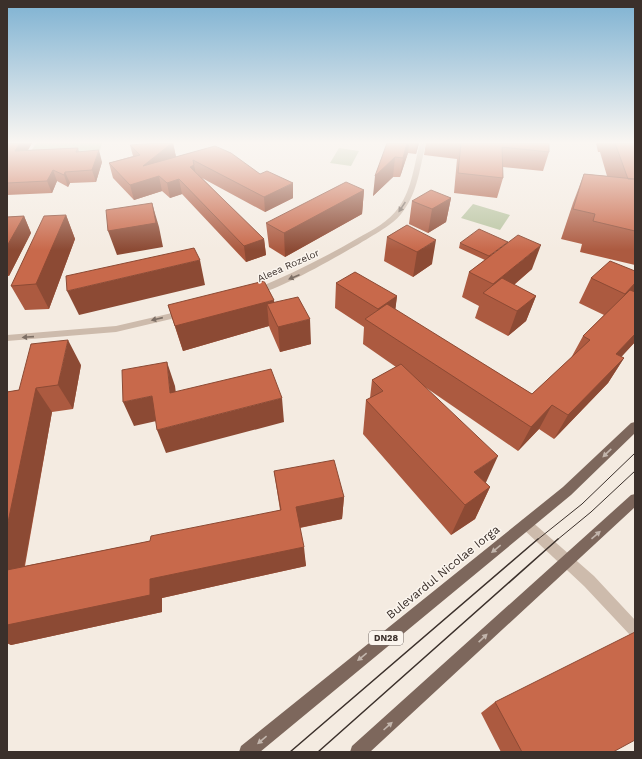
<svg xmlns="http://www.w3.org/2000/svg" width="642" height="759" viewBox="0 0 642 759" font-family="'Work Sans',sans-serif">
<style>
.green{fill:#b8c4a0}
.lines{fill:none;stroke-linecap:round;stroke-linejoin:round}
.minor{fill:#cdbbac;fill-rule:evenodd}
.major{fill:#7d675c;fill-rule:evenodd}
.tram-far1{stroke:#3b302b;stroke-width:1}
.tram{stroke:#3b302b;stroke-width:1.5}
.wall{fill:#ac5a40}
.shaded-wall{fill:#8c4a34}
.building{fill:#c8694b;stroke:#8c4a34}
.oneway{fill:#7d6f65}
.oneway2{fill:#c2b5ac}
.labels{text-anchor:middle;stroke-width:3;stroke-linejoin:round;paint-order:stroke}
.shield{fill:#fbf5ee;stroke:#756b66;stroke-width:1}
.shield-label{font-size:9px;font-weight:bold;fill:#3b302b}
.street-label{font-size:10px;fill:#3b302b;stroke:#fbf5ee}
.near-street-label{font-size:12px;fill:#3b302b;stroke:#fbf5ee}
</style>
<rect width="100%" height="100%" fill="#f4ebe1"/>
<path class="green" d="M 36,143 L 102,143 L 100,150 L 30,153 Z
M 339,148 L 359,151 L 351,166 L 330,163 Z
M 473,204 L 510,215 L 500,230 L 461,218 Z"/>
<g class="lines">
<path class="minor" d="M 420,143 L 426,143 C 420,166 418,191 404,210 C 400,216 395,221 389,225 C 373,237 268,298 253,294 L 253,290 C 289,275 324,258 358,238 C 372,230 389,222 399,207 C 412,189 414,165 420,143 Z
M 185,310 L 188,311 L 189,313 L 188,315 L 116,332 L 7,341 L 7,335 L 116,326 Z
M 526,518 L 530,520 L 594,576 L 635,620 L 635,637 L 630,635 L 584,586 L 522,528 L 520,524 L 522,520 Z"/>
<path class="major" d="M 635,422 L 635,433 L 571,495 L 260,752 L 239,752 L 241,746 L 563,487 L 631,423 Z
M 635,494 L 635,507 L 370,752 L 350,752 L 352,746 L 631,495 Z"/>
<path class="tram-far1" d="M 537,540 L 582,504 L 635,453
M 557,540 L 591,512 L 635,471"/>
<path class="tram" d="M 290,752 L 538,539
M 318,752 L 558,539"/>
</g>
<path class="wall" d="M 7,143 L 32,143 L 28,150 L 78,148 L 79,152 L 102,162 L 96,182 L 70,183 L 68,187 L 57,181 L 52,193 L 7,195 Z
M 158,143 L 173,143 L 176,157 L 215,146 L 293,198 L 265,212 L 202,178 L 264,239 L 266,255 L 246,262 L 182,194 L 170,198 L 162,191 L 134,200 L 113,178 L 109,163 L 133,156 L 130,145 Z
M 387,143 L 419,143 L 416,154 L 408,153 L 400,177 L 393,177 L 373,196 Z
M 426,143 L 549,143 L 549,152 L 543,171 L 503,167 L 503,178 L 497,198 L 454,193 L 457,159 L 424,155 Z
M 596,143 L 635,143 L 635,265 L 580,252 L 582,244 L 561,239 L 573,203 L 584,174 L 607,176 L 600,152 L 598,152 Z
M 364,190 L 362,214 L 285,257 L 269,247 L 266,223 Z
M 451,198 L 446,222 L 428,233 L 409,224 L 412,201 Z
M 66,215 L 75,239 L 49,309 L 25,310 L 11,286 Z
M 24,216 L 31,233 L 9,276 L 7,276 L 7,217 Z
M 407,225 L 432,264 L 413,277 L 384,261 L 387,237 Z
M 460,243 L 532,269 L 514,285 L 536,296 L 526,321 L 508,336 L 475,318 L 479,306 L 462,297 L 469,272 L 485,260 L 459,248 Z
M 635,271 L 635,289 L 634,291 L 635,292 L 635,342 L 621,357 L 624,358 L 608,383 L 554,439 L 539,429 L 518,451 L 425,387 L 486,483 L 490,487 L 475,519 L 451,535 L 363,434 L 366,400 L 370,398 L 372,380 L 396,367 L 363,344 L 364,327 L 335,308 L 336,283 L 397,296 L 395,310 L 532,394 L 571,358 L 583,336 L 604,315 L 579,303 L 591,278 Z
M 274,302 L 311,344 L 280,352 L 270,329 L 269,326 L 183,351 L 176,330 L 168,305 Z
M 81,365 L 73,409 L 52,412 L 25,566 L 150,541 L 280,510 L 274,471 L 344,497 L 342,519 L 300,528 L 306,566 L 162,598 L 162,612 L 11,645 L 7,643 L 7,392 L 19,390 Z
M 495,702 L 613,752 L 501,752 L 481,713 Z"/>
<path class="shaded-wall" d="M 20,143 L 32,143 L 21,162 L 15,151 Z
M 172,143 L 173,143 L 176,157 L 159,176 L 162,191 L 134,200 L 130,185 L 143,166 Z
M 407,143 L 409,143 L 408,153 L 400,177 L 403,158 Z
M 417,143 L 419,143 L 416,154 Z
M 99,150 L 102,162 L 96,182 L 92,170 Z
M 395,157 L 393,177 L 373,196 L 375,176 Z
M 194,165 L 197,180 L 190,167 Z
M 53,170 L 57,181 L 52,193 L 47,181 Z
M 65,172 L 70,183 L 68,187 L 64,175 Z
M 179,179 L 182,194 L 170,198 L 167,183 Z
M 293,183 L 293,198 L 265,212 L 264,197 Z
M 364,190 L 362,214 L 285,257 L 284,233 Z
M 451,198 L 446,222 L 428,233 L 432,209 Z
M 152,203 L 159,227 L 163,247 L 117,255 L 108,231 Z
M 66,215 L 75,239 L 49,309 L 36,284 Z
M 24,216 L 31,233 L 9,276 L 7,271 L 7,246 Z
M 264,239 L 266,255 L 246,262 L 244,246 Z
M 436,240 L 432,264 L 413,277 L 417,252 Z
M 541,245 L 532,269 L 496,300 L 489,296 L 493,284 Z
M 200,260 L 205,285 L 79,315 L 67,291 Z
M 635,283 L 635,289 L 629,300 L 611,319 L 625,294 Z
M 397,296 L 394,321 L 376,327 L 378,309 Z
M 536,296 L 526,321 L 508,336 L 517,311 Z
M 274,300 L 276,323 L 267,304 L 269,326 L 183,351 L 175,326 Z
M 310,319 L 311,344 L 280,352 L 278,327 Z
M 635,334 L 635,342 L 601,379 L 616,354 Z
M 68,340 L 81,365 L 73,409 L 58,385 Z
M 624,358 L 608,383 L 554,439 L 568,415 Z
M 167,362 L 175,386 L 179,417 L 170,393 Z
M 36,388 L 52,412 L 20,590 L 7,579 L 7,527 Z
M 152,396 L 161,420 L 134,426 L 123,402 Z
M 282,398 L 284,422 L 166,453 L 157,430 Z
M 552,405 L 539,429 L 518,451 L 531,427 Z
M 498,456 L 483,489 L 474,472 Z
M 490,487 L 475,519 L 451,535 L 465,505 Z
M 344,497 L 342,519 L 298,528 L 296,507 Z
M 304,547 L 306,566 L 162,598 L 162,612 L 11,645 L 7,643 L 7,625 L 150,579 Z"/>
<path class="building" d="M 7,143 L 20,143 L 15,151 L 78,148 L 76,152 L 99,150 L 92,170 L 65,172 L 64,175 L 53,170 L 47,181 L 7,183 Z
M 158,143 L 172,143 L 143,166 L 215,146 L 231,153 L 260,174 L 267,171 L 293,183 L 264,197 L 193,160 L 194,165 L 190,167 L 264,239 L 244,246 L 179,179 L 167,183 L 159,176 L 130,185 L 109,163 L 140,155 L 130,145 Z
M 387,143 L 407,143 L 403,158 L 395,157 L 375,176 Z
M 461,143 L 549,143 L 549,152 L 502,147 L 503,178 L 458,173 Z
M 615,143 L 635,143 L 635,179 L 628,179 Z
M 584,174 L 635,179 L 635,231 L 593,221 L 595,214 L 573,209 Z
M 346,182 L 364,190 L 284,233 L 266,223 Z
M 431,190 L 451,198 L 432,209 L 412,201 Z
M 152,203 L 156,223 L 108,231 L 106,210 Z
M 66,215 L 36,284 L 11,286 L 44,216 Z
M 24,216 L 7,246 L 7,217 Z
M 407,225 L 436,240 L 417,252 L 387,237 Z
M 479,229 L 508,242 L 489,256 L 460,243 Z
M 518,235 L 541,245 L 493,284 L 469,272 Z
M 194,248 L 200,260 L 67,291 L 66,276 Z
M 610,261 L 635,271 L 635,283 L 625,294 L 591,278 Z
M 355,272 L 397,296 L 378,309 L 336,283 Z
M 502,278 L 536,296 L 517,311 L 483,293 Z
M 264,281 L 274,300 L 175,326 L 168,305 Z
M 630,290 L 635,292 L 635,334 L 616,354 L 624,358 L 568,415 L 552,405 L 531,427 L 365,319 L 387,304 L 532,394 L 590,340 L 583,336 Z
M 298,297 L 310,319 L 278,327 L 267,304 Z
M 68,340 L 58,385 L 36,388 L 7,527 L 7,392 L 19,390 L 31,344 Z
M 167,362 L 170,393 L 271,369 L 282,398 L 157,430 L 152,396 L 123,402 L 122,370 Z
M 401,364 L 498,456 L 474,472 L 490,487 L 465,505 L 366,400 L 383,391 L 372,380 Z
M 334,460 L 344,497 L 296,507 L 304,547 L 150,579 L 150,595 L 7,625 L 7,570 L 150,541 L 151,536 L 281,510 L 274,471 Z
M 635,632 L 635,740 L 613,752 L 522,752 L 495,702 Z"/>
<defs><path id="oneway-solid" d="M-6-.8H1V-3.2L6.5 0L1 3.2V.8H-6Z"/></defs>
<g class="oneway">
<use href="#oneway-solid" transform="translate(402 207) rotate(124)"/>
<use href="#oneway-solid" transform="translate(294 277) rotate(157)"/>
<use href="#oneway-solid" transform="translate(157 319) rotate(167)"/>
<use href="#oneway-solid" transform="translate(28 337) rotate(176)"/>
</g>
<g class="oneway2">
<use href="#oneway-solid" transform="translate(607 453) rotate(136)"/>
<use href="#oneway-solid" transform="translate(596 535) rotate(-41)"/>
<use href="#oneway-solid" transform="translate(496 549) rotate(141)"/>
<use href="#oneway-solid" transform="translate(483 638) rotate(-43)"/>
<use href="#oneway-solid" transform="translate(362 657) rotate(141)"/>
<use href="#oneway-solid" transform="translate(388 726) rotate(-42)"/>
<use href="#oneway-solid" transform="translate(262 740) rotate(140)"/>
</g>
<linearGradient id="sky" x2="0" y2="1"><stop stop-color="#7eb2d2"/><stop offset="0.57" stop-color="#faf6f2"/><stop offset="1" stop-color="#faf6f2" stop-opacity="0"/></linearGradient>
<rect width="642" height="250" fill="url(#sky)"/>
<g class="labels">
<rect class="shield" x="369" y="631" width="34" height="14" rx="3"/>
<g class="shield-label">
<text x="386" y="641">DN28</text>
</g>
<g class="street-label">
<text transform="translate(288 265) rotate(-24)" y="4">Aleea Rozelor</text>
</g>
<g class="near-street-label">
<text transform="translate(443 572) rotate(-39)" y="4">Bulevardul Nicolae Iorga</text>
</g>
</g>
<rect width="642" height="759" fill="none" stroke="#3b302b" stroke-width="16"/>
</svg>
